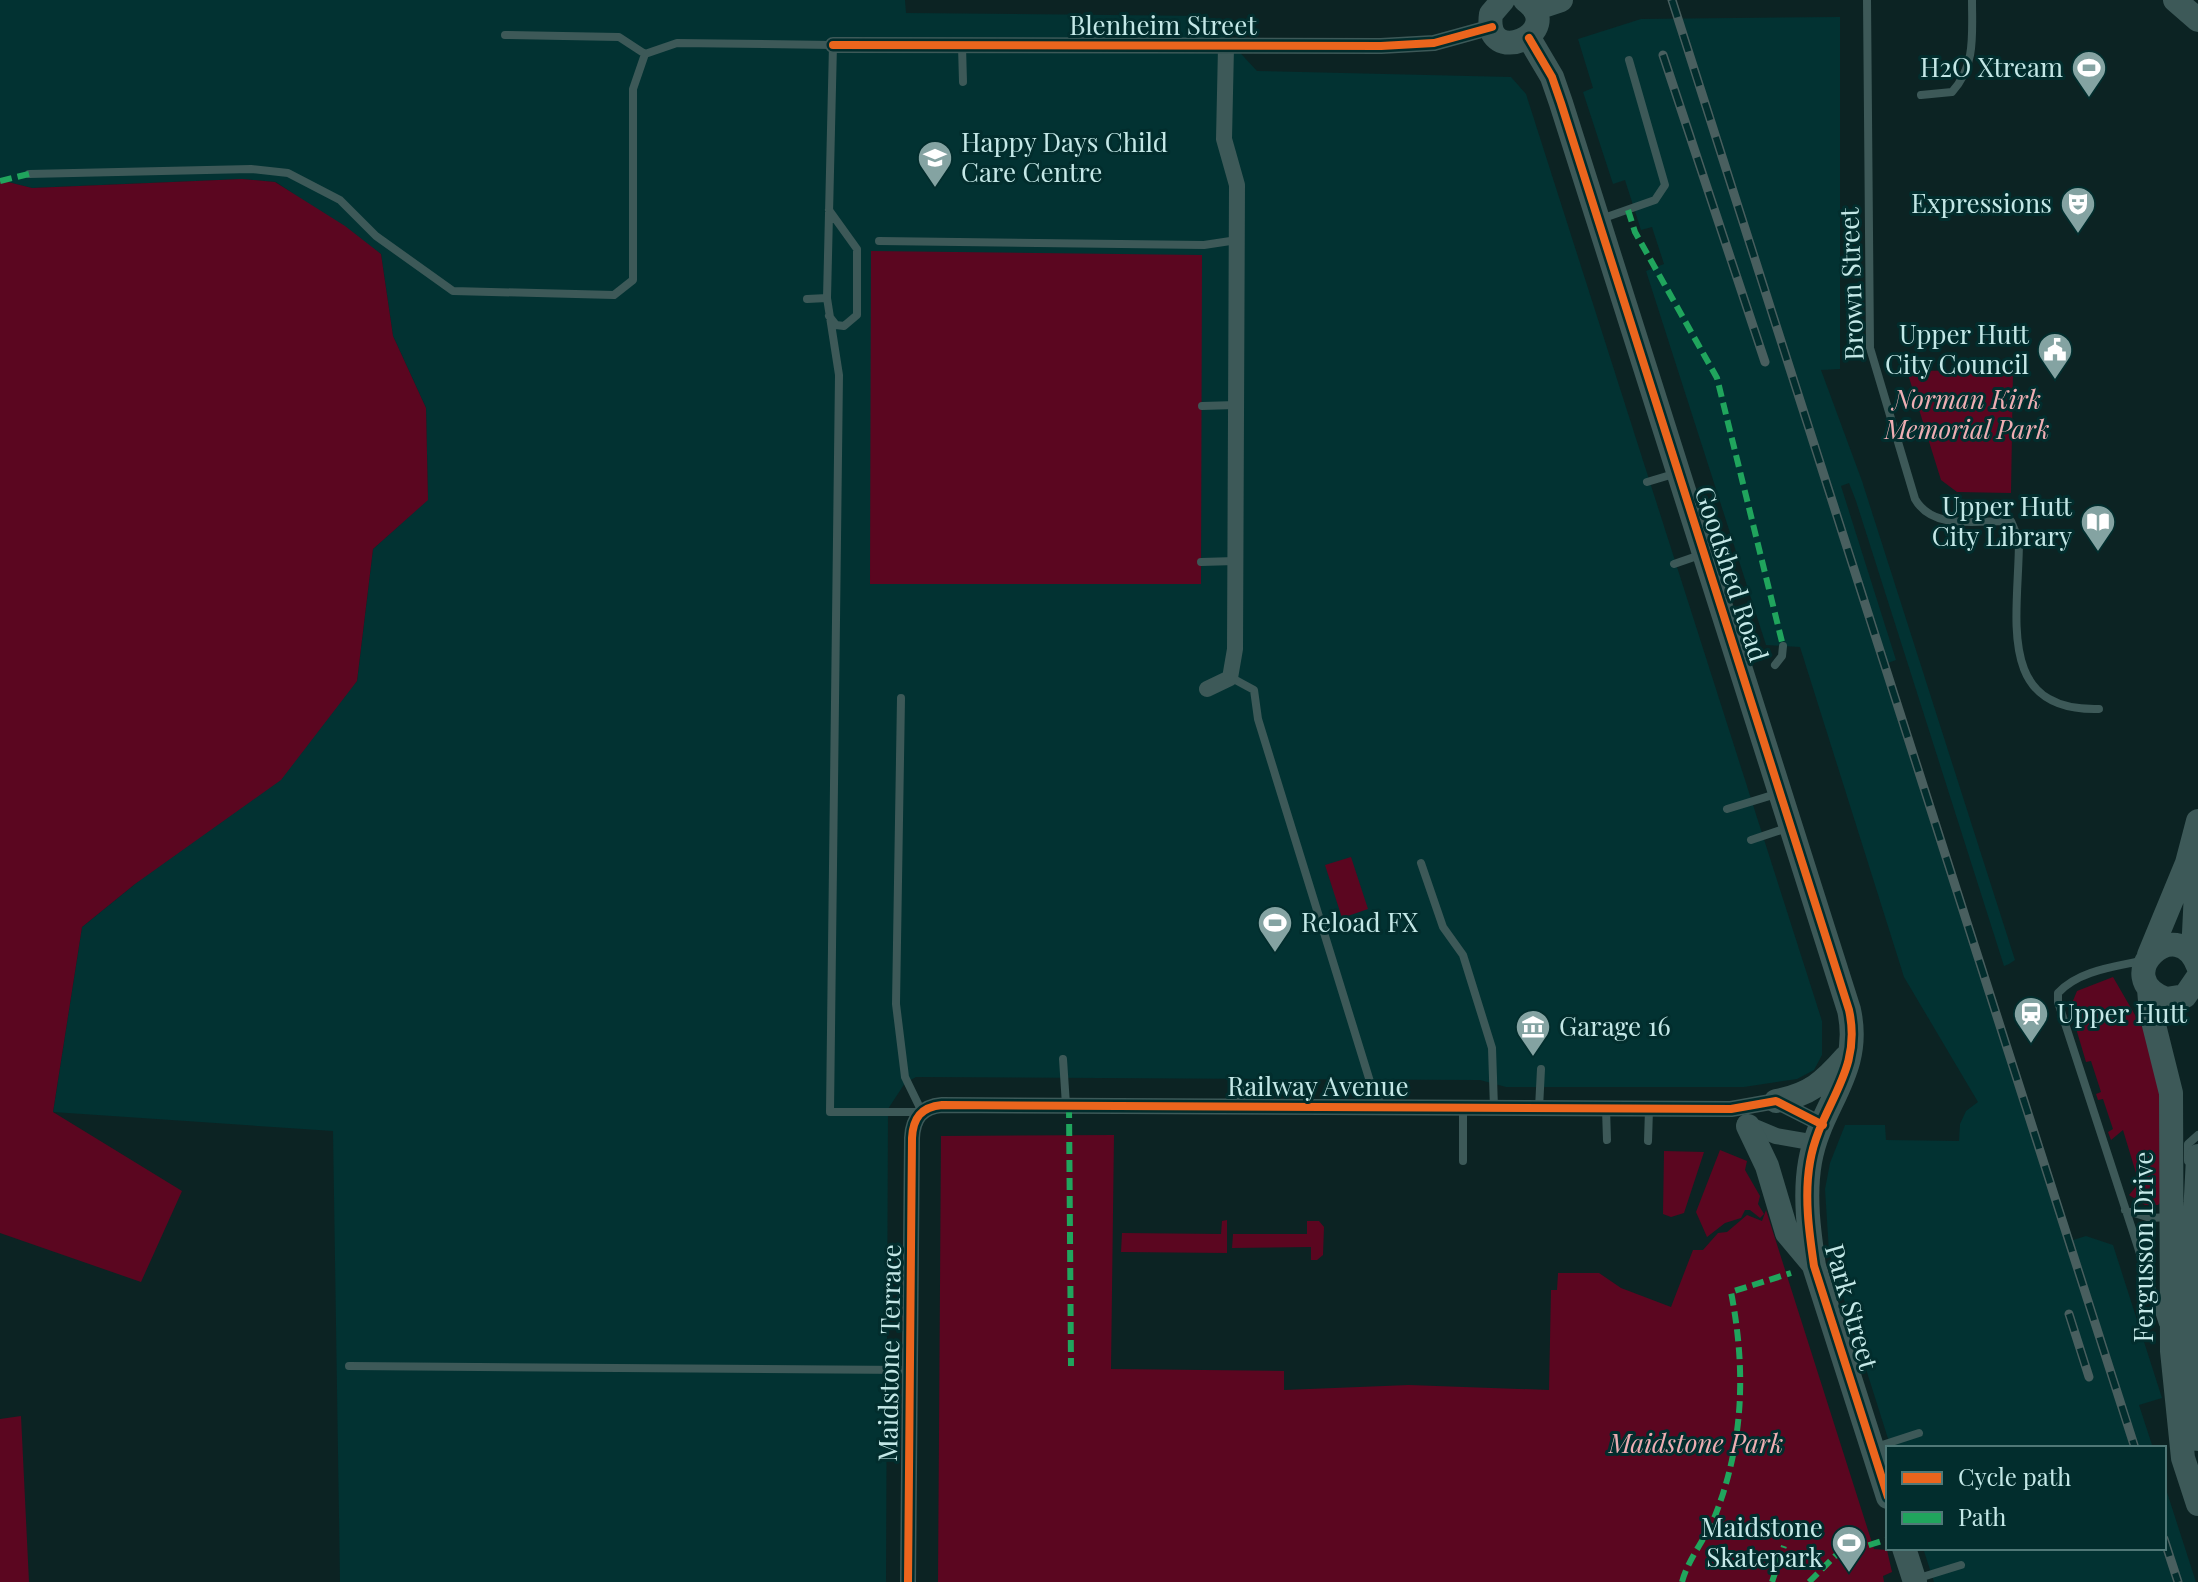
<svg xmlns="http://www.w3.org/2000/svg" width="2198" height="1582" viewBox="0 0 2198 1582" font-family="'Playfair Display',serif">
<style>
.built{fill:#023232}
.green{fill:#5b0620}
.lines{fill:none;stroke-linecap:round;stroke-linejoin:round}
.lane{stroke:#3d5958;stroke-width:8}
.street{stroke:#3d5958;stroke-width:16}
.secondary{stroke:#3d5958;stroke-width:24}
.rail-casing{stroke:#495f5f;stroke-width:9}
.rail{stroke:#022d2d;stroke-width:6;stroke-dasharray:18;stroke-linecap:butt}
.quiet{stroke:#20a55d;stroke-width:6;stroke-dasharray:12 6;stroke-linecap:butt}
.cycleway-casing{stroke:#022d2d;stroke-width:13}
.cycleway{stroke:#eb651d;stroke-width:8}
.labels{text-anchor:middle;stroke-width:6;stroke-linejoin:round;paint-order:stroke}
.street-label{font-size:26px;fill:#c4e8e7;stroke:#022d2d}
.poi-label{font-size:26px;fill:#c4e8e7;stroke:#022d2d;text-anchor:end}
.park-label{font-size:26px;font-style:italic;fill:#eeaeb3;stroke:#022d2d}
</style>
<rect width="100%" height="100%" fill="#0c2323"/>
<path class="built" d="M 0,0 L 905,0 L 906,13 L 1206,16 L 1257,71 L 1511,77 L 1526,94 L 1822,1021 L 1822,1055 L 1814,1070 L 1797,1079 L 1744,1087 L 1506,1087 L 1480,1080 L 916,1077 L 905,1083 L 888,1109 L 886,1582 L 340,1582 L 333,1131 L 53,1112 L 82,927 L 135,884 L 357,681 L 373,549 L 428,499 L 426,408 L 393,336 L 381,254 L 276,182 L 242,179 L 32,188 L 0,180 Z
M 1840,17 L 1840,369 L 1821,370 L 1862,481 L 2015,960 L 2009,964 L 2004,966 L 1856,501 L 1849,483 L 1841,486 L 1896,660 L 1888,663 L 2073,1240 L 2086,1236 L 2113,1245 L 2162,1398 L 2139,1405 L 2153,1448 L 1891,1448 L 1829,1252 L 1825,1189 L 1830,1163 L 1845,1125 L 1885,1125 L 1886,1140 L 1959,1141 L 1960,1124 L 1966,1111 L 1978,1102 L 1904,977 L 1800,647 L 1766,645 L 1646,271 L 1664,264 L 1652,227 L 1641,230 L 1625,180 L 1613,184 L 1583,92 L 1593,88 L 1578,39 L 1641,19 Z
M 2164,1483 L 2196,1582 L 1934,1582 L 1923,1548 L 2164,1548 Z"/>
<path class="green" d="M 242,179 L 275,182 L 345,226 L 381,254 L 393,336 L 426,408 L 428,500 L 373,549 L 357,681 L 281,780 L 135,884 L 82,927 L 53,1112 L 182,1191 L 141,1282 L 0,1233 L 0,180 L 32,188 Z
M 871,251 L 1202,255 L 1201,584 L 870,584 Z
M 2013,370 L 2011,493 L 1957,492 L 1941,480 L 1907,371 Z
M 1351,857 L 1368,909 L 1342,918 L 1325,865 Z
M 2113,977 L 2146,1034 L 2159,1082 L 2162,1201 L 2158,1205 L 2145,1205 L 2129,1195 L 2139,1183 L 2123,1130 L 2111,1140 L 2108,1132 L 2113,1129 L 2103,1099 L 2098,1100 L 2096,1094 L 2101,1092 L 2091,1061 L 2086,1062 L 2070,1008 L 2077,991 Z
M 1114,1135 L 1111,1369 L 1284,1371 L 1284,1390 L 1409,1385 L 1549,1390 L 1551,1290 L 1557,1290 L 1558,1273 L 1599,1273 L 1621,1288 L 1671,1307 L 1693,1250 L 1703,1250 L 1718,1233 L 1727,1232 L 1747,1215 L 1762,1221 L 1766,1210 L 1874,1549 L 1887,1550 L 1892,1572 L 1883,1576 L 1884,1582 L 938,1582 L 941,1136 Z
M 1720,1150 L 1747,1161 L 1745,1170 L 1760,1196 L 1758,1204 L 1764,1214 L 1760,1218 L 1750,1210 L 1745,1210 L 1741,1218 L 1725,1223 L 1707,1237 L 1696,1212 Z
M 1664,1151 L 1704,1152 L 1684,1213 L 1671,1217 L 1663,1214 Z
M 1227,1220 L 1227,1253 L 1121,1252 L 1122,1233 L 1221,1234 L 1222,1221 Z
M 1307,1221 L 1319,1221 L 1324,1227 L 1323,1255 L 1317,1260 L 1311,1260 L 1311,1247 L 1232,1248 L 1233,1234 L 1307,1234 Z
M 21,1416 L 29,1582 L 0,1582 L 0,1419 Z"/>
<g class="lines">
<path class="lane" d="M 1867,0 L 1870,348 L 1915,499 C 1933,531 1979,520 2011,521 L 2019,540 C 2019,615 1994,712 2099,709
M 505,35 L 619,37 L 645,54 L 677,43 L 833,45 L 827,298 L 839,375 L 830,1112 L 922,1112 L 905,1077 L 896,1004 L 901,698
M 962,46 L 963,82
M 1921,95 L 1952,92 C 1976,66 1972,34 1972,0
M 29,174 L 251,169 L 288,173 L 340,200 L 376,236 L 453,291 L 614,295 L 633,280 L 633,89 L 645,54
M 829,210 L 857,249 L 857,315 L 844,326 L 836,325 L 829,316
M 1601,219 L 1655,200 L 1665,185 L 1629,60
M 879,241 L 1204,245 L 1237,240
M 807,299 L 827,298
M 1202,406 L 1236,405
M 1647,482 L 1677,473
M 1201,562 L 1235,561
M 1674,564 L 1700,555
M 1775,665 L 1782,656 L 1783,646
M 1230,677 L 1254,690 L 1258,719 L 1372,1088 L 1382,1106
M 1727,809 L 1779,793
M 1751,840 L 1790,827
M 1421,863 L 1443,927 L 1463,955 L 1492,1048 L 1494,1108
M 2141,961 C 2113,967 2078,971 2058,993 L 2058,1002 L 2163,1324
M 1063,1059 L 1066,1105
M 1241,1084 L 1241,1106
M 1539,1108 L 1541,1069
M 1606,1109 L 1607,1140
M 1648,1141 L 1649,1109
M 1463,1161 L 1463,1108
M 2188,1161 L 2188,1144 L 2198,1135
M 2125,1210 L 2150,1218 L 2170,1217
M 349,1366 L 910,1370
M 1873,1448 L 1919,1433
M 1919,1578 L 1961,1565"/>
<path class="street" d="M 833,45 L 1381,46 L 1434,43 L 1492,27
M 1207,689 L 1230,678 L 1235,649 L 1237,185 L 1224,139 L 1226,47
M 1745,1123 L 1776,1136 L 1816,1143
M 908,1582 L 912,1138 C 913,1118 921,1107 942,1105 L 1731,1109 L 1776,1101 L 1823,1125"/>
<path class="secondary" d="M 1503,0 L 1491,14 C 1483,70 1569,32 1525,0
M 2175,0 L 2198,20
M 1534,9 L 1561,0
M 1529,38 L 1552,77 L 1561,103 L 1849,1010 C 1863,1073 1820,1104 1810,1162 C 1804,1196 1809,1232 1814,1266 L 1888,1497
M 2193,954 L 2198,849
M 2149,955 L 2187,863 L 2198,821
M 2198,966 C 2177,911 2108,977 2166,999 L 2185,996 L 2198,977
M 2149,989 L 2151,1013 L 2171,1093 L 2172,1351 L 2183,1458 L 2198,1504
M 1776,1101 C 1810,1095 1824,1082 1846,1057
M 1748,1126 L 1767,1166 L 1787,1233 L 1813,1264
M 2198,1156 C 2194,1250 2184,1345 2198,1439
M 1904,1548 L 1915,1582"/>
<defs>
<path id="rail" d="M 1672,0 L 2135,1448
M 1663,55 L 1765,362
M 2069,1314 L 2089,1377
M 2164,1539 L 2178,1582"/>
</defs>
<use href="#rail" class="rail-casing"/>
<use href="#rail" class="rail"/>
<path class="quiet" d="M 0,181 L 29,174
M 1628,210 L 1635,232 L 1717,378 L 1783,646
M 1069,1106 L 1071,1366
M 1682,1582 C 1688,1559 1706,1538 1715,1516 C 1744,1442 1746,1369 1731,1292 L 1791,1273
M 1772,1582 L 1784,1546
M 1809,1582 L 1835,1556 L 1888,1539"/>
<defs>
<path id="cycleway" d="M 1529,38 L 1552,77 L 1561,103 L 1849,1010 C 1863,1073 1820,1104 1810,1162 C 1804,1196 1809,1232 1814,1266 L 1888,1497
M 833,45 L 1381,46 L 1434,43 L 1492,27
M 908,1582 L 912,1138 C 913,1118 921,1107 942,1105 L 1731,1109 L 1776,1101 L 1823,1125"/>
</defs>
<use href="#cycleway" class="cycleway-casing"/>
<use href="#cycleway" class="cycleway"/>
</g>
<defs>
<symbol id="stadium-pin" viewBox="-11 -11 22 30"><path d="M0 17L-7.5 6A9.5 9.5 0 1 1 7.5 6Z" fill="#84a3a2" stroke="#022d2d"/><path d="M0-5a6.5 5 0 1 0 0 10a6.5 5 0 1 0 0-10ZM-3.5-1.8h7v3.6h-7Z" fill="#fff"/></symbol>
<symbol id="school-pin" viewBox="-11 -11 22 30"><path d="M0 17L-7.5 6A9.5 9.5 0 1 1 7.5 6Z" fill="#84a3a2" stroke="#022d2d"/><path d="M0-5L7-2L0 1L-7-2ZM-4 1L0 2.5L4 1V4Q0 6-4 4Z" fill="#fff"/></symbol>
<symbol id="theatre-pin" viewBox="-11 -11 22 30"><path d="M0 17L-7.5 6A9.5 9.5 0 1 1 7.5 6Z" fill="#84a3a2" stroke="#022d2d"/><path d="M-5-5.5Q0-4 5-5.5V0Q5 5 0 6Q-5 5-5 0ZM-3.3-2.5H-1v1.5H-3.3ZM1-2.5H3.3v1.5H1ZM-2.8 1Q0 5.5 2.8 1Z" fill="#fff"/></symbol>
<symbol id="civic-pin" viewBox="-11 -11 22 30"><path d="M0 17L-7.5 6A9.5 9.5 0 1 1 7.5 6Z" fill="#84a3a2" stroke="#022d2d"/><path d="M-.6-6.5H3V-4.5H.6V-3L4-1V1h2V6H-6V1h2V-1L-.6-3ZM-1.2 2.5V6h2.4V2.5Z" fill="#fff"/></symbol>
<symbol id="library-pin" viewBox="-11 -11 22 30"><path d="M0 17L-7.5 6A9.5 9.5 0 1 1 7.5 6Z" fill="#84a3a2" stroke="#022d2d"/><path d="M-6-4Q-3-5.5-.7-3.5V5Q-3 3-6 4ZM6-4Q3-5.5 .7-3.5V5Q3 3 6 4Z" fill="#fff"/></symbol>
<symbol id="station-pin" viewBox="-11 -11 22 30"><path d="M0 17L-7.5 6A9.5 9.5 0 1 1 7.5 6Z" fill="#84a3a2" stroke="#022d2d"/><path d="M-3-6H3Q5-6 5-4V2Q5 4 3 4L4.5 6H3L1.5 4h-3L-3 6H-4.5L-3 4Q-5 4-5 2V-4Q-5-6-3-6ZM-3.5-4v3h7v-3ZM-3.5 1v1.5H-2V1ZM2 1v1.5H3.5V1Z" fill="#fff"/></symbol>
<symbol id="museum-pin" viewBox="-11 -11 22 30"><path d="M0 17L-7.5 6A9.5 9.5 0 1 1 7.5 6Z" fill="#84a3a2" stroke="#022d2d"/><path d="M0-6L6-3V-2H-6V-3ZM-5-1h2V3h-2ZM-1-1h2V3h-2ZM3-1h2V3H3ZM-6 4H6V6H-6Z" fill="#fff"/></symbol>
</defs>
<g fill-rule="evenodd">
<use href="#stadium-pin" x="2069" y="48" width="40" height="54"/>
<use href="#school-pin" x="915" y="138" width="40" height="54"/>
<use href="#theatre-pin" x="2058" y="184" width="40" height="54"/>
<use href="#civic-pin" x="2035" y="330" width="40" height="54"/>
<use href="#library-pin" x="2078" y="502" width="40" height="54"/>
<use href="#stadium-pin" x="1255" y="903" width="40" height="54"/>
<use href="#station-pin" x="2011" y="994" width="40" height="54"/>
<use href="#museum-pin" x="1513" y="1007" width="40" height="54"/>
<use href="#stadium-pin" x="1829" y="1523" width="40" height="54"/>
</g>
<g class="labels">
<g class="street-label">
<text x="1163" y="35">Blenheim Street</text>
<text transform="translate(1852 284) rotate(-92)" y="9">Brown Street</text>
<text transform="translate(1731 574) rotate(72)" y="9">Goodshed Road</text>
<text x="1318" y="1096">Railway Avenue</text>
<text transform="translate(2144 1247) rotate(-90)" y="9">Fergusson Drive</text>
<text transform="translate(1851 1307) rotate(74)" y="9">Park Street</text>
<text transform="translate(890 1353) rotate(-89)" y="9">Maidstone Terrace</text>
</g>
<g class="poi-label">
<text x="2063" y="77">H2O Xtream</text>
<text x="961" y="152" text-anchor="start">Happy Days Child<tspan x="961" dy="30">Care Centre</tspan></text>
<text x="2052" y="213">Expressions</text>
<text x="2029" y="344">Upper Hutt<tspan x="2029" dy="30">City Council</tspan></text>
<text x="2072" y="516">Upper Hutt<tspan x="2072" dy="30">City Library</tspan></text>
<text x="1301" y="932" text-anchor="start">Reload FX</text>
<text x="2057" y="1023" text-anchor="start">Upper Hutt</text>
<text x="1559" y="1036" text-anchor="start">Garage 16</text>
<text x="1823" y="1537">Maidstone<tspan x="1823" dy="30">Skatepark</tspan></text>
</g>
<g class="park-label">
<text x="1967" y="409">Norman Kirk<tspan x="1967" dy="30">Memorial Park</tspan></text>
<text x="1696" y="1453">Maidstone Park</text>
</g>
</g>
<rect x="1886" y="1446" width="280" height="104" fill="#022d2d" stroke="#507877" stroke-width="2"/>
<rect x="1902" y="1472" width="40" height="12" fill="#eb651d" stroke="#507877" stroke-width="2"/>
<text x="1958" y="1486" font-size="24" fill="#c4e8e7">Cycle path</text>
<rect x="1902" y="1512" width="40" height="12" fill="#20a55d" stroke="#507877" stroke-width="2"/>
<text x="1958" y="1526" font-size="24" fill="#c4e8e7">Path</text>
</svg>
